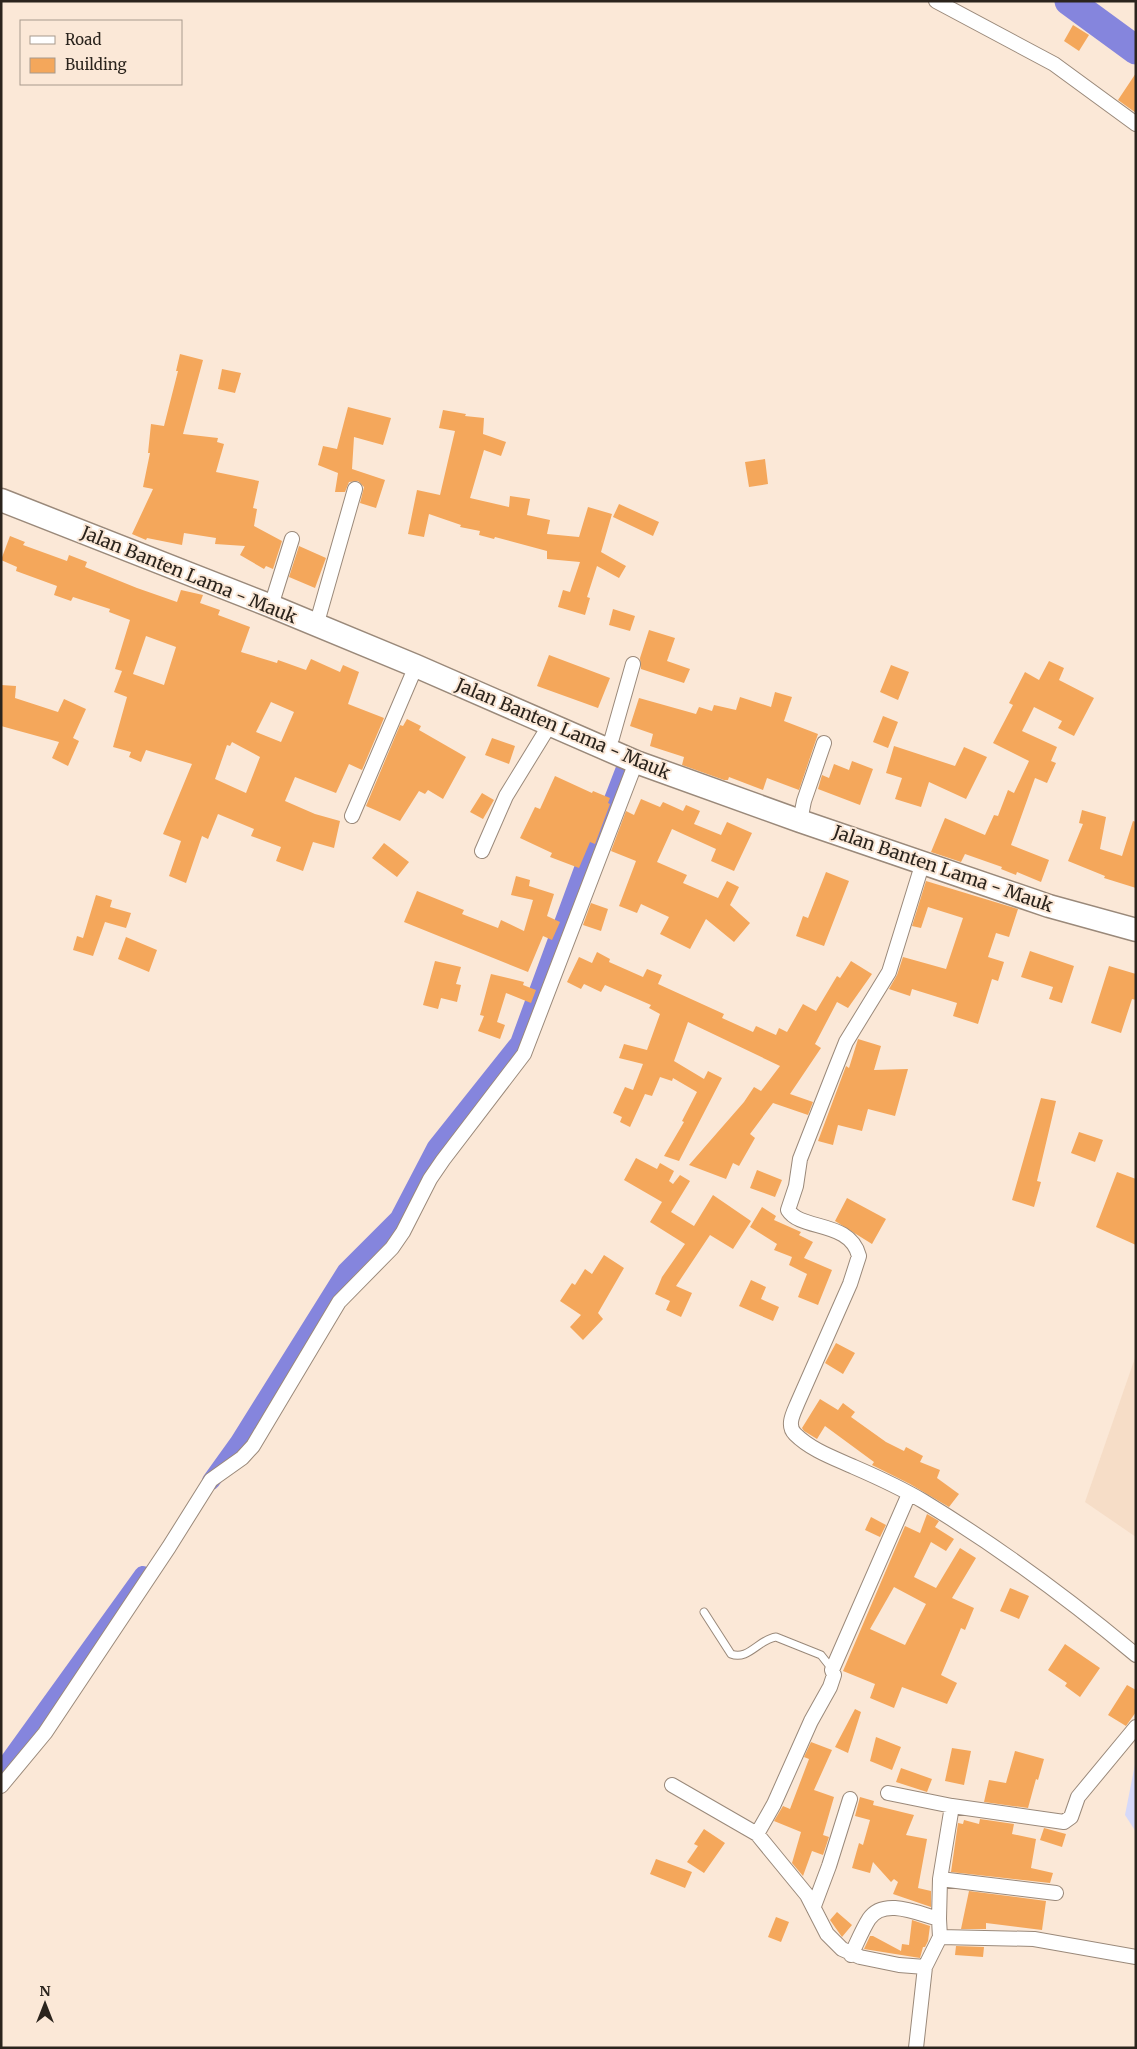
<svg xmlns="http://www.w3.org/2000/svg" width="1137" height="2049" viewBox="0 0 1137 2049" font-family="Merriweather,serif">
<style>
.built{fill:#f6ddc7}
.green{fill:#d6d9f9}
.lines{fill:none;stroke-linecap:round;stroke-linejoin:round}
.canal{stroke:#8585dd;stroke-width:18}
.river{stroke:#8585dd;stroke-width:29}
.building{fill:#f4a75b;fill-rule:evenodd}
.service-casing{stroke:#9a897a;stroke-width:9}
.minor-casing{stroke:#9a897a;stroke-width:16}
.primary-casing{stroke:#9a897a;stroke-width:25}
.service{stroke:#fff;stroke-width:7}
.minor{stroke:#fff;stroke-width:14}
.primary{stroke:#fff;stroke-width:22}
.labels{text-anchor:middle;stroke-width:4;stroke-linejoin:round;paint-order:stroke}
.street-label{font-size:18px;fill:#2b241d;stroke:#fbe8d7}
</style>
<rect width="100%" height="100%" fill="#fbe8d7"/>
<path class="built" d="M 1136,1355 L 1136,1537 L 1085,1502 Z"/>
<path class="green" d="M 1136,1759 L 1136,1832 L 1125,1815 Z"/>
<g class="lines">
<path class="canal" d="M 211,1481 L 239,1442 L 346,1271 L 399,1218 L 436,1147 L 519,1043 L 584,866 L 599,836 L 627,763
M 1,1772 L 143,1575"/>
<path class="river" d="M 1069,1 L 1136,50"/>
</g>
<path class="building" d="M 1073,25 L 1089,35 L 1079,51 L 1064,41 Z
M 1136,73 L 1136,113 L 1118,100 Z
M 180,354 L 203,360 L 183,434 L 218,438 L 217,442 L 224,444 L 216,472 L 259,481 L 253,508 L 257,509 L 254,526 L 282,541 L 273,569 L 266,566 L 264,569 L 240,555 L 245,546 L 215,544 L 216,538 L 184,533 L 182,545 L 147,538 L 146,540 L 132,534 L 153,489 L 143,487 L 150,453 L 148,453 L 151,424 L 164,426 L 178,371 L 176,371 Z
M 222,369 L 241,373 L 235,393 L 218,389 Z
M 348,407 L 391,418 L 383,445 L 354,437 L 352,469 L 385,480 L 376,508 L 360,503 L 364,487 L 358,481 L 349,482 L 345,492 L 335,492 L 338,473 L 318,465 L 323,446 L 337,449 Z
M 443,410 L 466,414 L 465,416 L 484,418 L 483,434 L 506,442 L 501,456 L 484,450 L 470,498 L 509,507 L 510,496 L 530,499 L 527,515 L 550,520 L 547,534 L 579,537 L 588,507 L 612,514 L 601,552 L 626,566 L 619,578 L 597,566 L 587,597 L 590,598 L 585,615 L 558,607 L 563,590 L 570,592 L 580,562 L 547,559 L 547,551 L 495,537 L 494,539 L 479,535 L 480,531 L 460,527 L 461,525 L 429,514 L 424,537 L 408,534 L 417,490 L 440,495 L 455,431 L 439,428 Z
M 765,459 L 768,484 L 749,487 L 745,462 Z
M 619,504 L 659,522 L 653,536 L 613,517 Z
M 10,536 L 25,542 L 23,545 L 67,561 L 69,555 L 87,562 L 85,567 L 137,588 L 177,602 L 181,590 L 203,595 L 200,603 L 220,610 L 218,615 L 250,627 L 241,652 L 277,663 L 278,660 L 306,670 L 311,659 L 340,672 L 343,665 L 359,672 L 348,704 L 384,718 L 362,770 L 349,764 L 336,793 L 295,777 L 285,801 L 315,814 L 340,821 L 334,848 L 313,842 L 303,871 L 276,861 L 281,847 L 251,836 L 254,829 L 218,814 L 208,839 L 202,836 L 186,883 L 169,876 L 181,841 L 163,834 L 192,764 L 146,750 L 141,762 L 129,757 L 131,752 L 113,747 L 127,697 L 114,692 L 122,671 L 115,669 L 130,620 L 109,612 L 110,609 L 73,597 L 71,601 L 54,595 L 57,586 L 16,571 L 17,567 L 1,560 ZM 146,636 L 176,647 L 164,685 L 133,674 ZM 271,702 L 294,712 L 281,742 L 256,732 ZM 232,742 L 260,757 L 246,793 L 215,779 L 227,745 L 230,746 Z
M 299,546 L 326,558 L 315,588 L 289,577 Z
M 613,609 L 635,616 L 630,631 L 609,625 Z
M 649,630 L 675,638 L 667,661 L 690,669 L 684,683 L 641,669 L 640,658 Z
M 549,655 L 610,678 L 598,708 L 537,686 Z
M 1049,661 L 1064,668 L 1059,680 L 1094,698 L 1074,736 L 1058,728 L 1062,721 L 1034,707 L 1022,731 L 1057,747 L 1051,761 L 1056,763 L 1047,783 L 1035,778 L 1011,845 L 1049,860 L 1041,882 L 1017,872 L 1016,875 L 1001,869 L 1002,867 L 965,854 L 961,862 L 931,852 L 945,818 L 985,835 L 994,815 L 998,816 L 1008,790 L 1014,793 L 1029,761 L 993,743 L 1013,705 L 1009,703 L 1025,672 L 1039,680 Z
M 891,665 L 909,672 L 898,700 L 880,692 Z
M 1,685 L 16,686 L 15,698 L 58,712 L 64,699 L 86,709 L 73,738 L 79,741 L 68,766 L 52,758 L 59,742 L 1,726 Z
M 775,692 L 792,697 L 784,721 L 818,734 L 799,790 L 767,778 L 763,790 L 729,777 L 728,780 L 724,780 L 682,765 L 684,757 L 650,746 L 653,734 L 630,726 L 639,698 L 696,714 L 699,707 L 712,711 L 714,705 L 736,710 L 740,697 L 771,707 Z
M 883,716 L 898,722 L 888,748 L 873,742 Z
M 407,719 L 421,726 L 419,730 L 466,757 L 443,799 L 428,790 L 425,794 L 419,791 L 400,821 L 366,806 L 400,725 L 403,726 Z
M 492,738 L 515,746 L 509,764 L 485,755 Z
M 894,746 L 955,766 L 964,747 L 987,757 L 966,799 L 929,782 L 921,807 L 895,799 L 902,778 L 886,773 Z
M 852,761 L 873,769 L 860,805 L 818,789 L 822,775 L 829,778 L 834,764 L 849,770 Z
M 555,776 L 592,793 L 593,791 L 610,798 L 608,803 L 610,804 L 595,844 L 590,842 L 579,868 L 550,857 L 552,853 L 520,838 L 535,807 L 540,809 Z
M 482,793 L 494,800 L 483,819 L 470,812 Z
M 641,799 L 660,807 L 663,802 L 683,811 L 686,805 L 700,811 L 694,824 L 721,835 L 727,822 L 752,833 L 734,871 L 711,861 L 716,849 L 672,829 L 657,862 L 687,875 L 683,883 L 718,898 L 727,881 L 739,887 L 730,905 L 750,923 L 734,942 L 706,919 L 690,949 L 660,934 L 669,917 L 641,904 L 637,913 L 619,906 L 636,861 L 611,851 L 626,811 L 634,815 Z
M 1082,810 L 1106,817 L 1100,849 L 1122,856 L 1133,821 L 1136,822 L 1136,888 L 1104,878 L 1105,876 L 1068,861 L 1083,824 L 1079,823 Z
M 384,843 L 409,862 L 397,877 L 372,858 Z
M 826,872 L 849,881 L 824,946 L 796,936 L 803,916 L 808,918 Z
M 516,876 L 530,880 L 529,886 L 554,894 L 547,916 L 560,922 L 552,940 L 543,936 L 528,972 L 404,922 L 417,891 L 464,910 L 462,914 L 498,928 L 501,920 L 524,931 L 533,900 L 511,895 Z
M 926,881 L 1018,909 L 1009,937 L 996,933 L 988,957 L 1004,962 L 998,981 L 992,979 L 978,1024 L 953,1016 L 957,1003 L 912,989 L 910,996 L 889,989 L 897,975 L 903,957 L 946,969 L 963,918 L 928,907 L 921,928 L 912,926 Z
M 96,895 L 112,900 L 110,907 L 131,913 L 126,928 L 105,922 L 93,956 L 73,950 L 77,936 L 83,938 Z
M 591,903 L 608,909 L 601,931 L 583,925 Z
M 126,937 L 157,950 L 149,972 L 118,959 Z
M 1030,951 L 1074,966 L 1062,1003 L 1049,999 L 1053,987 L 1021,977 Z
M 597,952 L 610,959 L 609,962 L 643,977 L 647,969 L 662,975 L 658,984 L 724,1014 L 722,1018 L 753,1032 L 756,1026 L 776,1035 L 779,1028 L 787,1032 L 803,1004 L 816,1011 L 837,976 L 840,978 L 851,961 L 872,974 L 848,1008 L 837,1002 L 815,1044 L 821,1048 L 790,1094 L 813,1102 L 808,1115 L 773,1103 L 750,1134 L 755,1138 L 739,1166 L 733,1163 L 726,1179 L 689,1165 L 744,1102 L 754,1087 L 761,1091 L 780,1066 L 688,1022 L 674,1061 L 704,1079 L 708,1071 L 722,1078 L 679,1161 L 664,1156 L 684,1122 L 682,1121 L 697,1092 L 673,1078 L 672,1081 L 660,1077 L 652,1096 L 645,1094 L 630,1127 L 620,1122 L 622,1117 L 613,1113 L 625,1087 L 633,1090 L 643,1064 L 619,1058 L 624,1044 L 647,1050 L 660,1014 L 649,1008 L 651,1005 L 605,985 L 601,992 L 584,984 L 581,989 L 567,982 L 579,957 L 592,963 Z
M 435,961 L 461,967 L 456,984 L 461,985 L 457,1002 L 441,998 L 438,1009 L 423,1005 Z
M 1109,966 L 1136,974 L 1136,1000 L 1132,999 L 1121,1033 L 1091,1023 Z
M 491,974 L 524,982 L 523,985 L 536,990 L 531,1003 L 506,993 L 497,1022 L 505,1025 L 500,1039 L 478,1031 L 484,1016 L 480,1015 Z
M 858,1039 L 881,1046 L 874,1070 L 908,1069 L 895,1116 L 868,1109 L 862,1131 L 838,1125 L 833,1145 L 818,1141 L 846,1066 L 849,1068 Z
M 1041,1098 L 1056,1101 L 1037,1181 L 1041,1182 L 1034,1207 L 1012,1200 Z
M 1079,1132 L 1103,1140 L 1095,1162 L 1071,1153 Z
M 636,1158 L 657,1169 L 660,1163 L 674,1171 L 669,1181 L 673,1184 L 680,1175 L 690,1181 L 671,1212 L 694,1226 L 713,1195 L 751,1221 L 733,1249 L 710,1235 L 676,1286 L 692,1293 L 681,1317 L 666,1310 L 670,1301 L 655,1294 L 662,1277 L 685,1244 L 650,1222 L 662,1202 L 624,1180 Z
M 757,1170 L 782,1180 L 775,1197 L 750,1188 Z
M 1117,1172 L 1136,1179 L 1136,1245 L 1096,1227 Z
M 847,1198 L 886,1219 L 872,1244 L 835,1221 Z
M 762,1207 L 776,1216 L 774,1220 L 801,1232 L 799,1235 L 813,1242 L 804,1258 L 832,1270 L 818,1305 L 798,1297 L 807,1274 L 789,1265 L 792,1257 L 774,1250 L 777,1244 L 750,1227 Z
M 604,1255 L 624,1268 L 598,1313 L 603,1319 L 583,1340 L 570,1327 L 581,1315 L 560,1301 L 572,1283 L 575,1285 L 585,1269 L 592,1274 Z
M 751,1280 L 766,1287 L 761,1299 L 779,1307 L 773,1321 L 739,1306 Z
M 836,1343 L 855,1353 L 843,1374 L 825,1363 Z
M 820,1399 L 838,1410 L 843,1403 L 855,1412 L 851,1417 L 886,1442 L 904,1451 L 906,1447 L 923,1456 L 920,1462 L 940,1470 L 937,1478 L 959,1494 L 949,1507 L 910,1484 L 872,1465 L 874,1462 L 825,1426 L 817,1439 L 804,1431 L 802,1428 Z
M 927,1514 L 939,1521 L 935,1527 L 954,1539 L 946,1551 L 931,1542 L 914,1577 L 936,1588 L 960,1548 L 976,1558 L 952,1598 L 974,1608 L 965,1630 L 961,1628 L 941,1675 L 957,1683 L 947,1704 L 902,1687 L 894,1708 L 870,1698 L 875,1684 L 843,1671 L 905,1526 L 920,1533 ZM 894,1587 L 926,1604 L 905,1645 L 870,1629 Z
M 871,1517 L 886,1525 L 880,1537 L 865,1530 Z
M 1010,1588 L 1029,1596 L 1019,1619 L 1000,1611 Z
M 1065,1644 L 1100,1668 L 1080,1697 L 1065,1686 L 1067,1683 L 1048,1670 Z
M 1127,1685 L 1136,1690 L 1136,1712 L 1126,1726 L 1108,1715 Z
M 855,1709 L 861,1712 L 848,1753 L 835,1747 Z
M 876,1737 L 901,1747 L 892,1770 L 870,1761 Z
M 811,1742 L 832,1750 L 814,1790 L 834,1797 L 823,1835 L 829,1837 L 823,1855 L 812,1851 L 803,1876 L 792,1863 L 801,1832 L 774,1821 L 783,1806 L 790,1809 L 809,1759 L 804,1757 Z
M 952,1748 L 971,1751 L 964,1785 L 945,1781 Z
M 1015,1751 L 1044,1759 L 1038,1780 L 1036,1779 L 1028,1808 L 984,1802 L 989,1780 L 1006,1783 Z
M 901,1768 L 932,1779 L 927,1792 L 896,1782 Z
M 860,1797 L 874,1801 L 873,1805 L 914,1815 L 906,1835 L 927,1839 L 918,1888 L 931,1891 L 931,1907 L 893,1894 L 898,1882 L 894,1879 L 891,1882 L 873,1862 L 870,1873 L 852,1868 L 859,1843 L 863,1845 L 870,1820 L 855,1816 Z
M 980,1819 L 1014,1824 L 1012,1834 L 1036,1839 L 1031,1868 L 1053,1873 L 1050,1883 L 951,1872 L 958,1823 L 963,1824 L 964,1820 L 979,1824 Z
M 1044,1828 L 1066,1834 L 1062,1847 L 1040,1840 Z
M 704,1829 L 725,1843 L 704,1873 L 687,1862 L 698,1846 L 694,1844 Z
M 656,1859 L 692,1872 L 685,1888 L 650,1874 Z
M 969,1891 L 1046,1901 L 1042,1930 L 986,1923 L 986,1929 L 961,1929 Z
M 837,1912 L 852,1925 L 842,1937 L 830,1920 Z
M 776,1917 L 789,1922 L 781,1942 L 768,1937 Z
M 912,1920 L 930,1926 L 928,1941 L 925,1947 L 923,1947 L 920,1958 L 864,1949 L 870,1936 L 873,1936 L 901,1951 L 902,1944 L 909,1945 Z
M 956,1946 L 984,1947 L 983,1957 L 955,1955 Z"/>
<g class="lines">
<defs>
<path id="service" d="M 704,1612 L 731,1654 C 748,1661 759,1639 776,1637 L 821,1655 L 832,1669"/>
<path id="minor" d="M 936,1 L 1054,64 L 1136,124
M 271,606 L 292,539
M 316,626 L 355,489
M 606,749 L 612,738 L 633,664
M 352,816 L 416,666
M 800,821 L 804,801 L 824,743
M 482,851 L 506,796 L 549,726
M 923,862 L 889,972 L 846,1042 L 834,1072 L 800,1159 L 796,1186 L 788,1210 C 801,1231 850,1220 859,1256 L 850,1284 L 798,1402 C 794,1412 786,1425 795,1434 C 811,1450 834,1458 854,1467 C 877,1477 901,1488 923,1501 C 997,1546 1069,1599 1136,1655
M 672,1785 L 757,1834 L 807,1895 L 827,1934 L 842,1949 L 860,1957 L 899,1965 L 925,1967
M 1,1786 L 45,1733 L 169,1547 L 211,1480 L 242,1458 L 253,1446 L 339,1302 L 392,1248 L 403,1232 L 430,1179 L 443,1160 L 524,1054 L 636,762
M 888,1793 L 952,1806 L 940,1879 L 939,1919
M 952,1806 L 1064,1822 L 1071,1817 L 1078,1797 L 1136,1727
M 757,1834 L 774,1804 L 811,1721 L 830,1687 L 834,1675 L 832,1670 L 909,1494
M 940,1879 L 1056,1893
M 814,1906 L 829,1866 L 850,1799
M 851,1955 C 857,1943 862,1930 869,1919 C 884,1897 919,1914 939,1919 L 940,1937 L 1034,1939 L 1136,1957
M 916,2048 L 925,1967 L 940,1937"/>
<path id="primary" d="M 1,500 L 271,606 L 416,666 L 636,762 L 800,821 L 1049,906 L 1136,930"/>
</defs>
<use href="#service" class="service-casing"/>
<use href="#minor" class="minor-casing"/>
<use href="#primary" class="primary-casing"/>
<use href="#service" class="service"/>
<use href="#minor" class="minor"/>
<use href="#primary" class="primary"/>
</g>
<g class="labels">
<g class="street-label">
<text transform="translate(189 575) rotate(22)" y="6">Jalan Banten Lama - Mauk</text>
<text transform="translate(563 729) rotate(23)" y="6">Jalan Banten Lama - Mauk</text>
<text transform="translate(943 869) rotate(19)" y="6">Jalan Banten Lama - Mauk</text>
</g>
</g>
<rect width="1137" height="2049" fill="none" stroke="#2b241d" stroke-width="5"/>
<rect x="20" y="20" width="162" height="65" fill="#fbe8d7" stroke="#a89a8d"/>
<rect x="30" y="36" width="25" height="8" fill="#ffffff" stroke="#a89a8d"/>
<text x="65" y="45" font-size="15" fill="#2b241d">Road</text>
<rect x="30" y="58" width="25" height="15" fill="#f4a75b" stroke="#a89a8d"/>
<text x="65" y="70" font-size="15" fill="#2b241d">Building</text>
<g transform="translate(45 2004)" stroke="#fbe8d7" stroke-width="4" paint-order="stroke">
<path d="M0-4L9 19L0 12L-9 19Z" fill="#2b241d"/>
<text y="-8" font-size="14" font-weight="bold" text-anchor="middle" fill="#2b241d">N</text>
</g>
</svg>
